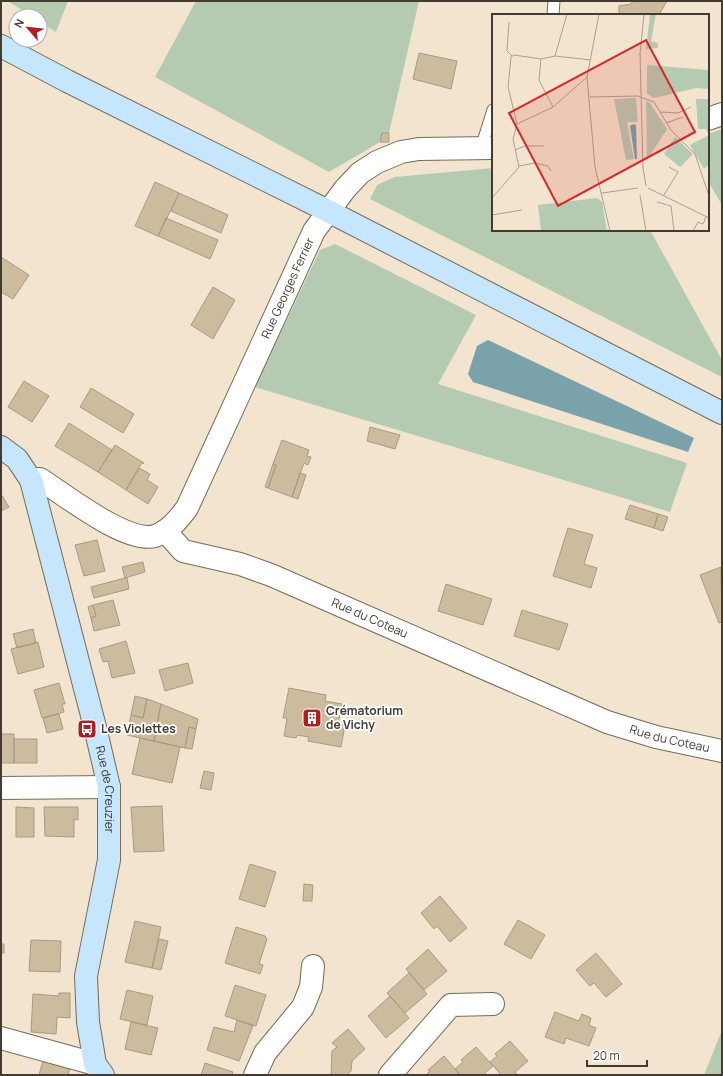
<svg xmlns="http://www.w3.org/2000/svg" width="723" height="1076" viewBox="0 0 723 1076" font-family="Manrope,sans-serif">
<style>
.green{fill:#b4cbb2}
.water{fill:#7aa2ab}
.building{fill:#cdbb9d;stroke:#a79a85}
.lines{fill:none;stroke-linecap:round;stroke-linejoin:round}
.lane-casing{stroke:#776b57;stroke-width:13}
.street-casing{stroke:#776b57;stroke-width:24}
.secondary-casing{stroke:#776b57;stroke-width:24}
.lane{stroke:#fff;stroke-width:11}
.street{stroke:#fff;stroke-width:22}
.secondary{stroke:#c5e6fd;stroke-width:22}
.labels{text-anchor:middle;stroke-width:3.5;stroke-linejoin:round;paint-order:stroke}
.street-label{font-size:12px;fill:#413b33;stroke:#fff}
.poi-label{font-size:12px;font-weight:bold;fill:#413b33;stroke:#fff;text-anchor:start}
.inset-road{fill:none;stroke:#aba090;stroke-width:1}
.view{fill:#d62828;fill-opacity:0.15;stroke:#d62828;stroke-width:2}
.inset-edge{fill:none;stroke:#413b33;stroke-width:2}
</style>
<rect width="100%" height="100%" fill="#f2e4ce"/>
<path class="green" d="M 8,1 L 68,1 L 56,32 L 40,22 L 40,16 L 31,16 Z
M 196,1 L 419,1 L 389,133 L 382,133 L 380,142 L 329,172 L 155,77 Z
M 722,129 L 722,205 L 708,181 L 708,134 Z
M 493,168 L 493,230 L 650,230 L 722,360 L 722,377 L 370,199 L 377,185 L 395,177 Z
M 335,244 L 476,315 L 438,384 L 687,463 L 670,512 L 255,387 L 320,250 Z
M 722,1030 L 722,1075 L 704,1075 Z"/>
<path class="water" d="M 488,340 L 694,438 L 688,452 L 473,382 L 468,374 L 477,346 Z"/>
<path class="building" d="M 633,1 L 667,1 L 659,15 L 619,15 L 619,6 L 631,4 Z
M 419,53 L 457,61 L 451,89 L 413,79 Z
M 382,133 L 389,133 L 389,142 L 380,142 Z
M 155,182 L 179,193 L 158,236 L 135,226 Z
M 179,193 L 228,215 L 221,233 L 171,211 Z
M 166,218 L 218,240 L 210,259 L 158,236 Z
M 1,257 L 29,275 L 13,299 L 1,292 Z
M 213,287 L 235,300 L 213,339 L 191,325 Z
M 24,381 L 49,396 L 32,422 L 8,407 Z
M 91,388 L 134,414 L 123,433 L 80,407 Z
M 69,423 L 112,450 L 98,472 L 55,446 Z
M 370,427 L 400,435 L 395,449 L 367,441 Z
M 282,440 L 309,450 L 307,456 L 311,457 L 308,465 L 304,463 L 292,497 L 268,488 L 276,465 L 273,464 Z
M 115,445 L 144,463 L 141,464 L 126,490 L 98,472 Z
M 273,464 L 276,465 L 268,488 L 265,487 Z
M 139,468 L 150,474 L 147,480 L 158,487 L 148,504 L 126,490 Z
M 300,473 L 306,475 L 298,499 L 292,497 Z
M 1,494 L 9,507 L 1,511 Z
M 630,505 L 658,514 L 654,528 L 625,519 Z
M 658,514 L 668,517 L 663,531 L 654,528 Z
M 568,528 L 593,535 L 584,564 L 597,568 L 591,588 L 553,576 Z
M 97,540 L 105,571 L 84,576 L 75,545 Z
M 143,562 L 145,572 L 125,578 L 122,567 Z
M 721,567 L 722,622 L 719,623 L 700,575 Z
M 125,578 L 127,578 L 129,589 L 94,598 L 91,587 Z
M 446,584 L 492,599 L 483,625 L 438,611 Z
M 113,600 L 120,625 L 94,631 L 91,618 L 96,616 L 93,605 Z
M 93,605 L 96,616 L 91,618 L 88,607 Z
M 522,610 L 568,624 L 559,650 L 514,636 Z
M 33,629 L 36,643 L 17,648 L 13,634 Z
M 126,641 L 135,673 L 112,678 L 108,661 L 103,662 L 99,649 Z
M 38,642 L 44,667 L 18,674 L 11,649 Z
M 188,663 L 193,683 L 165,691 L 159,670 Z
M 59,683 L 65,704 L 62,704 L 64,712 L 42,718 L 34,690 Z
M 289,688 L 326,695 L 325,701 L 342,704 L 338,724 L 345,725 L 341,747 L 308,741 L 309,737 L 297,735 L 296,738 L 284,736 L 287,718 L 283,718 Z
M 135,696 L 147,699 L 143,718 L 131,715 Z
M 147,699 L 161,704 L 154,741 L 127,735 L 131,715 L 143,718 Z
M 161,704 L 198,719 L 196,729 L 189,727 L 185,748 L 154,741 Z
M 59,714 L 63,729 L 47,733 L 43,718 Z
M 189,727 L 196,729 L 192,749 L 185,748 Z
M 1,734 L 14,734 L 14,763 L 1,763 Z
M 140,738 L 180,747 L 172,783 L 132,774 Z
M 14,739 L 37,739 L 37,763 L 14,763 Z
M 204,771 L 214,773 L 211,790 L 200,788 Z
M 162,806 L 164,851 L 134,852 L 131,807 Z
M 16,807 L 34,808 L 34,837 L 16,837 Z
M 44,807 L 78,807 L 78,820 L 74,819 L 74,837 L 45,836 Z
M 250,864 L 276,872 L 265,907 L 239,899 Z
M 304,884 L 313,885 L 312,901 L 303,901 Z
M 440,896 L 467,928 L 450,942 L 437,926 L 434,929 L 421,913 Z
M 518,920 L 545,935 L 531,959 L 504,944 Z
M 135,921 L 161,927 L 152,968 L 125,962 Z
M 236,927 L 265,936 L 267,939 L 259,964 L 263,965 L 260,974 L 225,963 Z
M 159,939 L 168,941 L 161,970 L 152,968 Z
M 31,940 L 61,941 L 60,972 L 29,971 Z
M 1,944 L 4,944 L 4,953 L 1,953 Z
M 428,949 L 447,971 L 424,990 L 406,969 Z
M 596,953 L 622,984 L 606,997 L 594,983 L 590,986 L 576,970 Z
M 409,973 L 427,994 L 405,1013 L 387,993 Z
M 235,985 L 266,995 L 256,1026 L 225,1016 Z
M 127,990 L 153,996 L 147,1025 L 120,1019 Z
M 59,993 L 70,993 L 70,1018 L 57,1017 L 56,1034 L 31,1032 L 33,994 L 59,996 Z
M 390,996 L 409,1018 L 386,1038 L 368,1016 Z
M 555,1012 L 579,1021 L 582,1014 L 591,1018 L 589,1025 L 596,1028 L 589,1046 L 566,1038 L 564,1044 L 545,1037 Z
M 237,1020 L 253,1026 L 239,1061 L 207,1050 L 214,1027 L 234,1032 Z
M 131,1022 L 158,1028 L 151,1055 L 125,1049 Z
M 348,1029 L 365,1049 L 352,1061 L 351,1071 L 346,1075 L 331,1075 L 332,1051 L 337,1047 L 332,1043 Z
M 510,1041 L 528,1061 L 515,1072 L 517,1075 L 501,1075 L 490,1062 L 497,1056 L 495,1054 Z
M 476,1047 L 493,1066 L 483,1075 L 460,1075 L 455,1069 L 463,1062 L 461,1060 Z
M 45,1054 L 72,1061 L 68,1075 L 39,1075 Z
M 444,1056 L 460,1075 L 426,1075 L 430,1071 L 428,1070 Z
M 205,1063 L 233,1072 L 232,1075 L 201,1075 Z"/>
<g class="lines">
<defs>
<path id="lane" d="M 553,15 L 554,1
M 481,148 L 493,110"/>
<g id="street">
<path d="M 708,119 L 722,114"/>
<path id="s1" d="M 31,480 L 40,479 C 65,495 127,544 155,536 C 169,531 178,520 187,508 L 314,231 L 345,189 L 360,173 L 377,162 L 401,152 L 419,149 L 493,148"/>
<path id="s2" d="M 165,531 L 183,551 L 240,564 L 271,575 L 607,722 L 656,737 L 722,751"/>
<path d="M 1,788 L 109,787"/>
<path d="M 1,1038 L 95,1064"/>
<path d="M 255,1075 L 265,1053 L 303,1007 L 311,987 L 313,966"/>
<path d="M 390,1075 L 451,1005 L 493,1004"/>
</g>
<g id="secondary">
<path d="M 1,46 L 67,81 L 328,211 L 722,413"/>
<path id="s3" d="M 1,447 L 17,459 L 31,480 L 95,727 L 109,787 L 109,860 L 86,976 L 88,1022 L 95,1064 L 103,1075"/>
</g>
</defs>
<use href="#lane" class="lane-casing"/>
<use href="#street" class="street-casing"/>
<use href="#secondary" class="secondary-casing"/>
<use href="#lane" class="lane"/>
<use href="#street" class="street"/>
<use href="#secondary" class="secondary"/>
</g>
<defs>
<symbol id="building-square" viewBox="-11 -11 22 22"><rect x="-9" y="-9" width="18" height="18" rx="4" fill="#af1e22" stroke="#fff"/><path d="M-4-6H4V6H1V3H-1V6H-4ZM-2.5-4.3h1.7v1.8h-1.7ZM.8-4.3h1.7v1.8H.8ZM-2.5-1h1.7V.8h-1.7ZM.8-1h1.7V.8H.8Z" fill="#fff"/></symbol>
<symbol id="bus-square" viewBox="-11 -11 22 22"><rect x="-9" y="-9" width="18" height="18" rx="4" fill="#af1e22" stroke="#fff"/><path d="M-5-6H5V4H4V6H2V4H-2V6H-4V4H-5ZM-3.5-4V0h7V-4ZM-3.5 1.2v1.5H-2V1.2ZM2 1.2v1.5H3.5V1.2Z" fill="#fff"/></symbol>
</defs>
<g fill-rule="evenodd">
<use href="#building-square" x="301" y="707" width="22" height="22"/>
<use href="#bus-square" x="76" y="718" width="22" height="22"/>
</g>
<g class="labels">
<g class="street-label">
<text dy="4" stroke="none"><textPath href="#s1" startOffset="425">Rue Georges Ferrier</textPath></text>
<text dy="4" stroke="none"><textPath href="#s2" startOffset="226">Rue du Coteau</textPath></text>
<text dy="4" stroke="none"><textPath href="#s2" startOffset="550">Rue du Coteau</textPath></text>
<text dy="4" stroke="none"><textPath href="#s3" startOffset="364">Rue de Creuzier</textPath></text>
</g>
<g class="poi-label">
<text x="326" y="715">Crématorium<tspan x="326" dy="14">de Vichy</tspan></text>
<text x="101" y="733">Les Violettes</text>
</g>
</g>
<g transform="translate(492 14)">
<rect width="217" height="217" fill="#f2e4ce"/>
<path d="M 158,0 L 164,0 L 159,27 L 166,29 L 166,34 L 154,35 ZM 155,51 L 217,56 L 217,75 L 204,74 L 162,84 L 155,80 ZM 144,84 L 146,108 L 135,108 L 142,145 L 134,146 L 122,85 ZM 204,85 L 217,85 L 217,151 L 212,155 L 198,131 L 217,121 L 214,115 L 206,115 ZM 154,87 L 158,89 L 175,115 L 155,146 ZM 183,123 L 201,140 L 188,153 L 172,140 ZM 105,184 L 110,188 L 115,217 L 49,217 L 46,191 Z" fill="#b4cbb2"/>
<path d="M 142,110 L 144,111 L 145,145 L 143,145 L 138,112 Z" fill="#7aa2ab"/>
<path class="inset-road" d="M 152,0 L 148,40 L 151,154 L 154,172M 17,8 L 15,37 L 20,42M 63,42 L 75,0M 95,63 L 103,153 L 118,217M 98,83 L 146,82 L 162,88 L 179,116 L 203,140 L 217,182M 61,93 L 47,66 L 49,45 L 63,42 L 99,46M 168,98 L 186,99 L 199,93M 174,109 L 191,103M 25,110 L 16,73 L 19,43 L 22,41 L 49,45M 23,136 L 33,132 L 52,132M 27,152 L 43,149 L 56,152 L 59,157M 156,174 L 217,204M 110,179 L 146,174M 148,181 L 154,217M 172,181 L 186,158 L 177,153M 0,184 L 27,153 L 21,125 L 25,110 L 61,93 L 95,63 L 107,0M 165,188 L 179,192 L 182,217M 0,201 L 30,196M 201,217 L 206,208 L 211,210 L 214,203"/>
<path class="view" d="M 154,26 L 203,118 L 66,192 L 17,99 Z"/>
<rect width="217" height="217" class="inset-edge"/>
</g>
<rect width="723" height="1076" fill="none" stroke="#413b33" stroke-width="4"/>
<g transform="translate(28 28) rotate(298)"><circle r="19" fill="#ffffff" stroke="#b3b1ad"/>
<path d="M0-3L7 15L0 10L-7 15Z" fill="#af1e22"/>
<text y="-6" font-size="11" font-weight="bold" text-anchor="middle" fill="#413b33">N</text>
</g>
<path d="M587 1060v6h60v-6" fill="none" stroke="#413b33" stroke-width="2"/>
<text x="593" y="1060" font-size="12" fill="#413b33" stroke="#ffffff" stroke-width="3" paint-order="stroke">20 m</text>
</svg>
